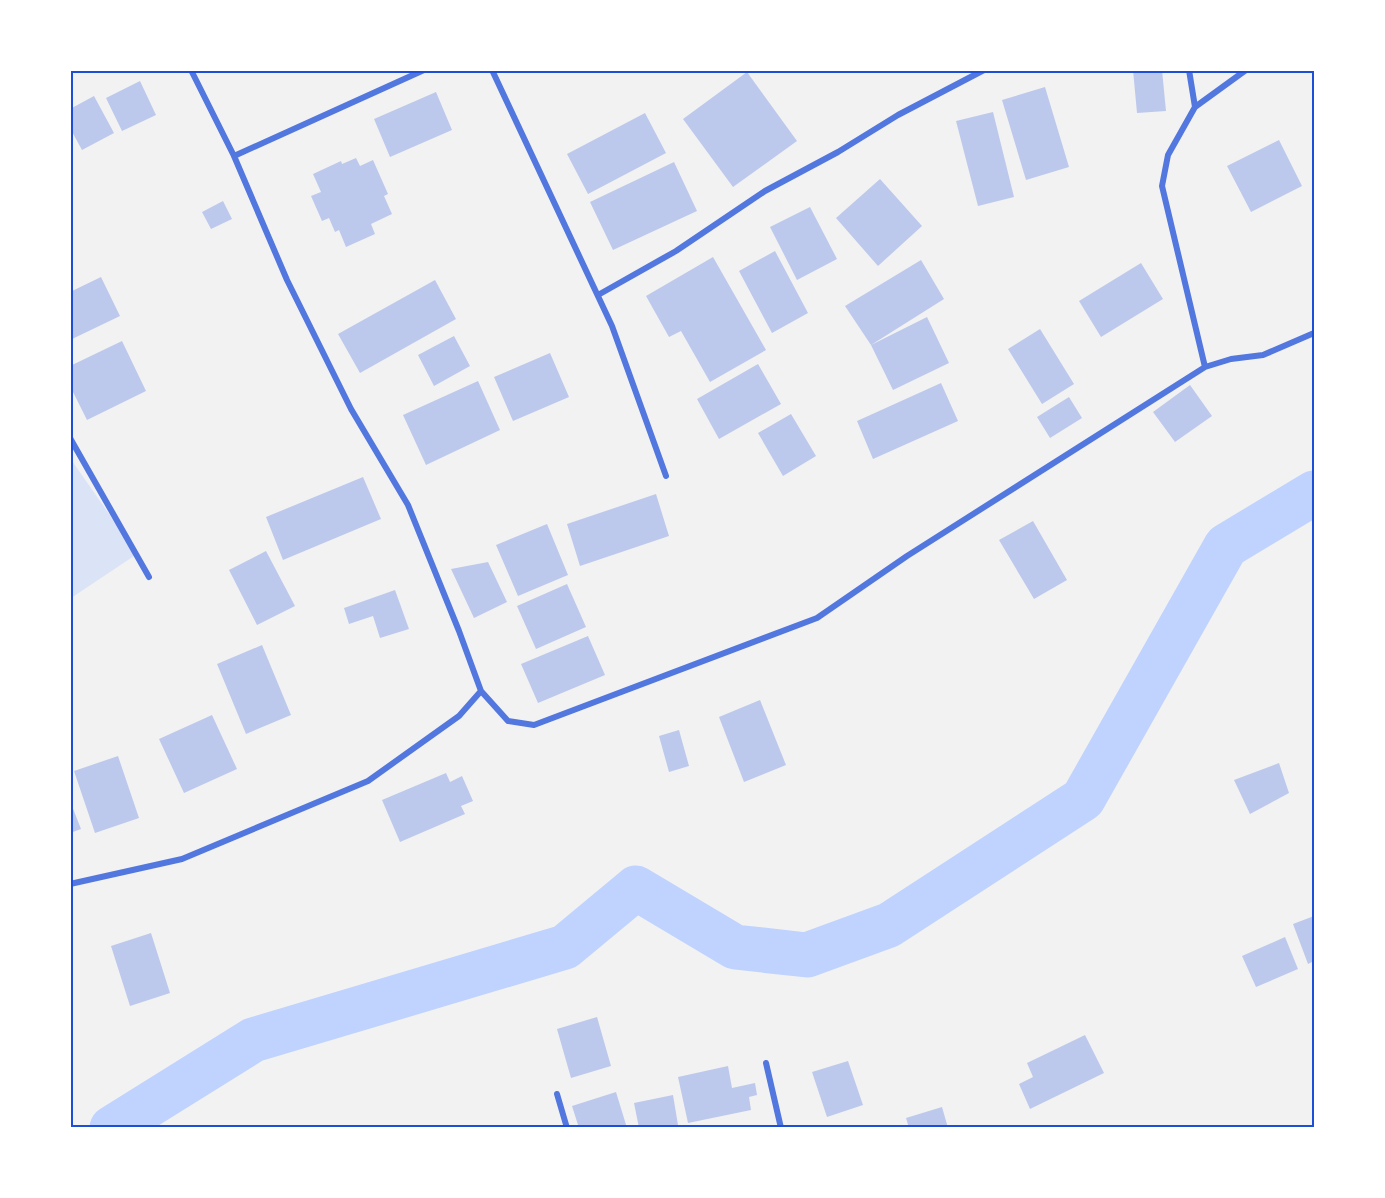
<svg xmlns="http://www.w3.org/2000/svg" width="1385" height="1198" viewBox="0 0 1385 1198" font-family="Overpass,sans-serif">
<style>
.green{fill:#dbe4f7}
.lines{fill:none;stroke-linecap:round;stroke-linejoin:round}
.river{stroke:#bfd3fe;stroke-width:45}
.building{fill:#bdc9ec}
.minor{stroke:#5277de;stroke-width:6}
.neatline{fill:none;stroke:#1d4ed8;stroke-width:2}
</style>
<rect width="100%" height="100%" fill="#f2f2f2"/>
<path class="green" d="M 70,458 L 137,554 L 71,598 L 70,598 Z"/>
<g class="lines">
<path class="river" d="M 112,1128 L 253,1040 L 565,947 L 636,888 L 735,947 L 807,955 L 889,925 L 1083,799 L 1226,546 L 1314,493"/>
</g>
<path class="building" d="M 1133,70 L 1162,70 L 1166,111 L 1137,113 Z
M 747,72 L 797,141 L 733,187 L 683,119 Z
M 140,81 L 156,115 L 122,131 L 106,98 Z
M 1045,87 L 1069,167 L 1026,180 L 1002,100 Z
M 436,92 L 452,130 L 390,157 L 374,119 Z
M 94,96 L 114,133 L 82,150 L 70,128 L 70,109 Z
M 993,112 L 1014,197 L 978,206 L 956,121 Z
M 645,113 L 666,153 L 588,194 L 567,154 Z
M 1279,140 L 1302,186 L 1251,212 L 1227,166 Z
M 356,158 L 360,166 L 373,160 L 388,194 L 384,196 L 392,214 L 371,224 L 375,234 L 346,247 L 339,230 L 335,232 L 329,218 L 322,221 L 311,196 L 321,192 L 313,174 L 341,161 L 342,164 Z
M 674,162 L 697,211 L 613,250 L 590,202 Z
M 880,179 L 922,226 L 878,266 L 836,218 Z
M 223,201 L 232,219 L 211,229 L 202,212 Z
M 810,207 L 837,259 L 797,280 L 770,227 Z
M 775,251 L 808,313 L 772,333 L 739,271 Z
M 713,257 L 766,350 L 710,382 L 681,331 L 669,337 L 646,296 Z
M 921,260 L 944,299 L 871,345 L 927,317 L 949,363 L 893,390 L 871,345 L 845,306 Z
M 1141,263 L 1163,299 L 1101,337 L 1079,301 Z
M 101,277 L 120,316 L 70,340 L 70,292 Z
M 435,280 L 456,319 L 360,373 L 338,334 Z
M 1040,329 L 1074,384 L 1042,404 L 1008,349 Z
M 454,336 L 470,366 L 434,386 L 418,355 Z
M 122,341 L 146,391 L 87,420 L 70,386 L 70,366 Z
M 550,353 L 569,397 L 513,421 L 494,377 Z
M 758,364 L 781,404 L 719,439 L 697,399 Z
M 478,381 L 500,430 L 426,465 L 403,415 Z
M 941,383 L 958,421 L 873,459 L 857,421 Z
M 1190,385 L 1212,416 L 1175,442 L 1153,412 Z
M 1069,397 L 1082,418 L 1050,438 L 1037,417 Z
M 791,414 L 816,456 L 783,476 L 758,433 Z
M 363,477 L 381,519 L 283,560 L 266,517 Z
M 656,494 L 669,536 L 580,566 L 567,524 Z
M 1033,521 L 1067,580 L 1034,599 L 999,540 Z
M 547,524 L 568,575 L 518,596 L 496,545 Z
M 266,551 L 295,606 L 257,625 L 229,570 Z
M 488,562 L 507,602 L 474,618 L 451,569 Z
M 567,584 L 586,627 L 536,649 L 517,606 Z
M 395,590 L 409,629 L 380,638 L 373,616 L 349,624 L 344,608 Z
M 588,636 L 605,675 L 538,703 L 521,664 Z
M 262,645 L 291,715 L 246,734 L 217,664 Z
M 760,700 L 786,765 L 744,782 L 719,717 Z
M 212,715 L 237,769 L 184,793 L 159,739 Z
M 679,730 L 689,766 L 669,772 L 659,736 Z
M 118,756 L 139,818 L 95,833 L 74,771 Z
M 1279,763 L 1289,793 L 1250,814 L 1234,780 Z
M 446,773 L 450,782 L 462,776 L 473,801 L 461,806 L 465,814 L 400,842 L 382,800 Z
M 70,801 L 81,829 L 70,833 Z
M 1314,916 L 1314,961 L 1308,964 L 1293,924 Z
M 151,933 L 170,993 L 130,1006 L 111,946 Z
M 1285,937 L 1298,969 L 1256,987 L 1242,956 Z
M 597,1017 L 611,1066 L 571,1078 L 557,1029 Z
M 1085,1035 L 1104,1073 L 1030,1109 L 1019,1084 L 1033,1077 L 1027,1063 Z
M 848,1061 L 863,1105 L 827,1117 L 812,1072 Z
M 728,1066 L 732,1088 L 755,1083 L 757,1095 L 749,1097 L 751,1110 L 688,1123 L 678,1077 Z
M 616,1092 L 627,1128 L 579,1128 L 572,1106 Z
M 673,1095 L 678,1125 L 664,1128 L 639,1128 L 634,1103 Z
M 942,1107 L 948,1128 L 909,1128 L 906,1118 Z"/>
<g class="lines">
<path class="minor" d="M 191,70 L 234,156 L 287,280 L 351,409 L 408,505 L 459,631 L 481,691 L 508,721 L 534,725 L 817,618 L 907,556 L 1205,367 L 1231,359 L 1263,355 L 1314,333
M 492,70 L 612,326 L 666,476
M 1189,70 L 1195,107 L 1168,155 L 1162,186 L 1205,367
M 1195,107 L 1246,70
M 234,156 L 424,70
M 598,295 L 676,251 L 765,191 L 838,152 L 898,115 L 984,70
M 70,438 L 149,577
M 70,884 L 182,859 L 368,781 L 459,716 L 481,691
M 766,1063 L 781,1128
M 557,1094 L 567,1128"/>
</g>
<rect width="1385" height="1198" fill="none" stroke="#ffffff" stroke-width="144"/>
<rect x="72" y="72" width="1241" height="1054" class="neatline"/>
</svg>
